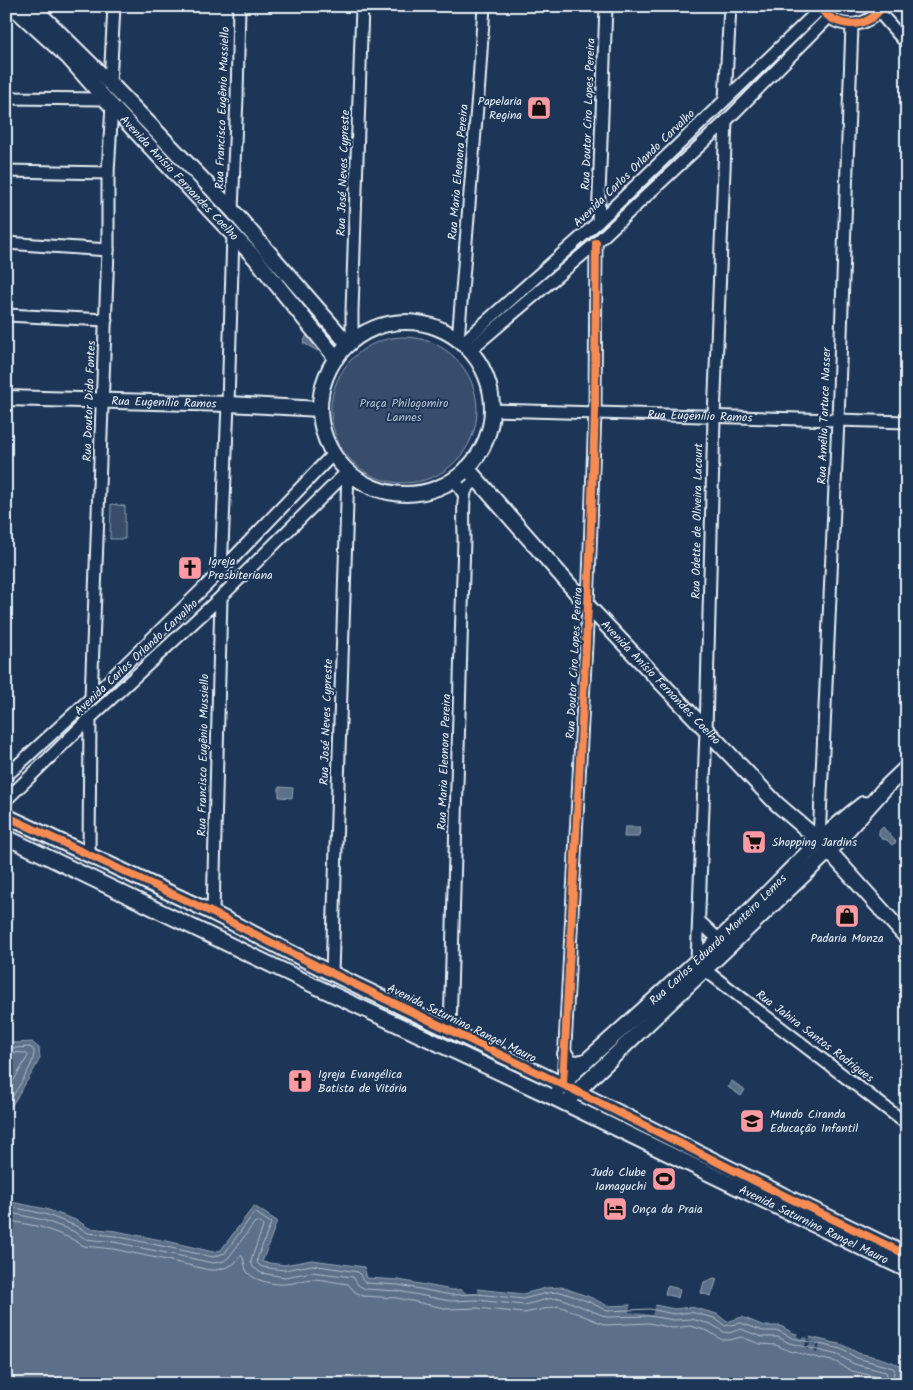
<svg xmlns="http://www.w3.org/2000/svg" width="913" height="1390" viewBox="0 0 913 1390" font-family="Kalam,sans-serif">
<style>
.green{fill:#374d6c;stroke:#909fb2}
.water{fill:#5d7089;stroke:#95a4b5}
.pier{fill:#1d3557}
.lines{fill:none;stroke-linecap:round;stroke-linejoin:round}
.shore{stroke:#b0bdcc;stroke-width:1}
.minor-casing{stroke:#e8f1f8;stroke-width:15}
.tertiary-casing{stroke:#e8f1f8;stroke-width:18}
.minor{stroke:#1d3557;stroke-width:11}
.tertiary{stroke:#1d3557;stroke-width:14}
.cycleway-casing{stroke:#1d3557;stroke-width:11}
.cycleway{stroke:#f68b52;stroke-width:8}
.labels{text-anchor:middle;stroke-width:4;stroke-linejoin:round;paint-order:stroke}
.poi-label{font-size:12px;fill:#e8f1f8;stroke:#1d3557;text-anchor:start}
.street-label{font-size:12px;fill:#e8f1f8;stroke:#1d3557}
.park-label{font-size:12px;fill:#b3c0ce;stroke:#1d3557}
</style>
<rect width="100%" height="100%" fill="#1d3557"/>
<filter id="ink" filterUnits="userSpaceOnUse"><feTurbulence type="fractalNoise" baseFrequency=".02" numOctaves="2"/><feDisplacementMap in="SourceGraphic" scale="10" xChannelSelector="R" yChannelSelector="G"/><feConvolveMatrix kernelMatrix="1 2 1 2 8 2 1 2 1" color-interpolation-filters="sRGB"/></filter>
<g filter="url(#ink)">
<path class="green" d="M331 410a73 73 0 1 1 146 0a73 73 0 1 1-146 0Z
M 111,504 L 125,506 L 125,539 L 110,539 Z"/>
<path class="water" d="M 307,335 L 322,345 L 318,351 L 303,343 Z
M 279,787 L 293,788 L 292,798 L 279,797 Z
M 625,827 L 640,827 L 639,837 L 624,837 Z
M 883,827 L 896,842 L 892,845 L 887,840 L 882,839 L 879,836 L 879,831 Z
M 6,1041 L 15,1043 L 32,1042 L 39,1048 L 40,1058 L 35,1068 L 6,1115 Z
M 732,1081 L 745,1090 L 741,1096 L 728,1087 Z
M 6,1201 L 46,1209 L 78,1221 L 89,1228 L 116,1231 L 171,1242 L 213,1252 L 221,1250 L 254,1206 L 277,1221 L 262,1262 L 284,1265 L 312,1260 L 364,1267 L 367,1278 L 399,1280 L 452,1290 L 477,1289 L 523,1294 L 546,1288 L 562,1287 L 592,1298 L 608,1306 L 650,1304 L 674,1309 L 691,1307 L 717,1314 L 727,1322 L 742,1317 L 764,1326 L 781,1326 L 793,1333 L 843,1345 L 858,1353 L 880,1358 L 902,1366 L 898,1377 L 907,1380 L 907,1384 L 6,1384 Z
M 714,1278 L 717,1279 L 711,1296 L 701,1293 L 704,1282 Z
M 667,1286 L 680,1289 L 678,1298 L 665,1294 Z"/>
<path class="pier" d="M 459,1287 L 478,1287 L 478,1293 L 467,1293 Z
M 650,1302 L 656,1303 L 652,1315 L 629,1312 L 631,1303 Z
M 798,1331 L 811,1334 L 809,1340 L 820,1344 L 817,1353 L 815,1352 L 816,1345 L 810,1343 L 808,1349 L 804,1348 L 808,1337 L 800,1338 L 797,1336 Z"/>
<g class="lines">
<path class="shore" d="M 6,1046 L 15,1048 L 30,1047 L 34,1050 C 36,1064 14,1093 6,1106
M 6,1052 L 26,1053 L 28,1056 L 6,1094
M 6,1206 L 45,1214 L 76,1226 L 88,1233 L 115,1236 L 213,1257 L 225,1253 L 253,1214 L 256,1213 L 271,1223 L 257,1259 L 258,1264 L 262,1267 L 284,1270 L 312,1265 L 358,1272 C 362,1275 360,1280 366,1283 L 399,1285 L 451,1295 L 477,1294 L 523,1299 L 547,1293 L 561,1292 L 590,1302 L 607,1311 L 650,1309 L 674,1314 L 691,1312 L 714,1318 L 725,1326 L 741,1323 L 763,1331 L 779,1331 L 792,1338 L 841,1349 L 857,1358 L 893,1368 L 895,1370 L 893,1376 L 894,1379 L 902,1384
M 6,1212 L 43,1220 L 73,1231 L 86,1239 L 114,1242 L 213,1263 L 224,1261 L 229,1257 L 255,1222 L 257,1222 L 262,1224 L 263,1227 L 252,1257 L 251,1262 L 253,1267 L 261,1273 L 285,1277 L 312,1272 L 353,1277 L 358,1285 L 365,1289 L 398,1291 L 450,1301 L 477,1300 L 524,1305 L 548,1299 L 560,1298 L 607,1317 L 649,1316 L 674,1320 L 691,1319 L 711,1324 L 724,1332 L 729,1333 L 741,1329 L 762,1337 L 778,1337 L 789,1343 L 838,1355 L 854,1364 L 886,1372 L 889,1384
M 6,1220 L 41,1227 L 70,1238 L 84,1246 L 113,1249 L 167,1260 L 209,1270 L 216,1270 L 228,1267 L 235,1263 L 240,1256 L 242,1256 C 245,1261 244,1268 248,1273 C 255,1281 276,1285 285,1284 C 295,1284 304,1279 313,1279 C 324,1279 337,1283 348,1284 L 355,1292 L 363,1296 L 397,1298 L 449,1309 L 477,1308 L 524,1313 L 559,1306 L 606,1325 L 649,1323 L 673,1328 L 690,1326 L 708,1331 L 722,1340 L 730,1340 L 741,1337 L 760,1344 L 776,1345 L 789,1351 L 836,1362 L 852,1371 L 878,1377 L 881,1384"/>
<defs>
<g id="minor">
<path d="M 879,12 L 907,44"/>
<path d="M 825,13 C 841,31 870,27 882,6"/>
<path d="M 110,83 L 114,6"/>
<path d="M 6,98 L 105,99"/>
<path d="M 725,100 L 730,6"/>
<path d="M 6,171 L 108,173"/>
<path d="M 232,210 L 237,98 L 239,6"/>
<path d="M 598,222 L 606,6"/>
<path d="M 6,243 L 108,250"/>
<path d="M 6,315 L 106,320"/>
<path d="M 458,340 L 479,82 L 484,6"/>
<path d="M 352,341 L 352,311 L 362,6"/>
<path d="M 462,343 L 598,222 L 820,9"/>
<path d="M 470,350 L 596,243 L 726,121 L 829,17"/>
<path id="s1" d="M 492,410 L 907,422"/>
<path d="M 454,479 L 464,494"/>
<path d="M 221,571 L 228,404 L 233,234"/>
<path d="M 91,698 L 108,250 L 108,173 L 112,105"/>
<path d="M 6,776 L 91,698 L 221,571 L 333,454"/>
<path d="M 6,800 L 90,718 L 221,597 L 348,471"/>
<path d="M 819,840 L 838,420 L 852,25"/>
<path d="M 89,855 L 90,718"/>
<path d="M 213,913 L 221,597"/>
<path d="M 699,921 L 719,940"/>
<path d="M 697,961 L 706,731 L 714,417 L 726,121"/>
<path d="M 705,970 L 907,1124"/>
<path d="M 332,973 L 348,471"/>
<path d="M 450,1030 L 464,539 C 464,528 462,498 466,490 C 469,484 474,482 479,480"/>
<path d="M 563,1084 L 588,606 L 595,413 L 596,243"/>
</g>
<g id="tertiary">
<path id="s2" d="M 12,6 L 68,57 L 105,99 L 256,259 L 336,358"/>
<path d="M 32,6 L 110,83 L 232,210 L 348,344"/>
<circle cx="406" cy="408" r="86"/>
<path id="s3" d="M 6,398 L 228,404 L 320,409"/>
<path id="s4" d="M 467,468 L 588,606 L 777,804 L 819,840 L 907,938"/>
<path d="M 6,816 L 213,913 L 323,969 L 576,1091 L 787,1197 L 907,1255"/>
<path id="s5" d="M 6,837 L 315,986 L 548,1095 L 907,1270"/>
<path d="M 565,1054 L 570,1062 L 577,1063 L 586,1061"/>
<path id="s6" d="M 559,1090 L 575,1071 C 631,1021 687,971 741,919 C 782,880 818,838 863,804"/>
<path d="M 572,1096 L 829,851 L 886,787 L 907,767"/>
</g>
</defs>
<use href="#minor" class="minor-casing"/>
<use href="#tertiary" class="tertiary-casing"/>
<use href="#minor" class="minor"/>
<use href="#tertiary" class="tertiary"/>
<defs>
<path id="cycleway" d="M 819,6 C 834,29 868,31 882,6
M 6,816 L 213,913 L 323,969 L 576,1091 L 787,1197 L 907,1255
M 563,1084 L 588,606 L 595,413 L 596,243"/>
</defs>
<use href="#cycleway" class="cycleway-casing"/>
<use href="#cycleway" class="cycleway"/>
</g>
</g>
<defs>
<symbol id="shop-square" viewBox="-11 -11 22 22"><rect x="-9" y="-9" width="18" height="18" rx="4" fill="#ff9aa2" stroke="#1d3557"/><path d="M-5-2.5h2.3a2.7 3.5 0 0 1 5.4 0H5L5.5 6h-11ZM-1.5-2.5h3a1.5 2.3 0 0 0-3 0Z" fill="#111"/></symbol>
<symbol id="church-square" viewBox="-11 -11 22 22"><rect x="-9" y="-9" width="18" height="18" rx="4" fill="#ff9aa2" stroke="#1d3557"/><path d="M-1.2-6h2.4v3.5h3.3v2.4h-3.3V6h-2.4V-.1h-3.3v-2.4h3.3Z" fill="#111"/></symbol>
<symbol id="supermarket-square" viewBox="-11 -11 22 22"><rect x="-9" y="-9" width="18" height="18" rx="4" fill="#ff9aa2" stroke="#1d3557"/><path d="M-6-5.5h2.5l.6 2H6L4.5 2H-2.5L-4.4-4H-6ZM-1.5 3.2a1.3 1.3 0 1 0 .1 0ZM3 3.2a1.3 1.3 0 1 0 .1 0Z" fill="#111"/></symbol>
<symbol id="school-square" viewBox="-11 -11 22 22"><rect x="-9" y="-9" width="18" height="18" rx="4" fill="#ff9aa2" stroke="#1d3557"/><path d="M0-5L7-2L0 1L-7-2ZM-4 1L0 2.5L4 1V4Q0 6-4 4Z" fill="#111"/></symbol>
<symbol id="stadium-square" viewBox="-11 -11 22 22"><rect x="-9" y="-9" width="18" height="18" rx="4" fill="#ff9aa2" stroke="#1d3557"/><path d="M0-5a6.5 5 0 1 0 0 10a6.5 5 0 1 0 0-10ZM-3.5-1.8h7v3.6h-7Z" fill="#111"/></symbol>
<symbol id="hotel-square" viewBox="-11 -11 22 22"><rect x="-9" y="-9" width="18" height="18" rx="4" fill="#ff9aa2" stroke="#1d3557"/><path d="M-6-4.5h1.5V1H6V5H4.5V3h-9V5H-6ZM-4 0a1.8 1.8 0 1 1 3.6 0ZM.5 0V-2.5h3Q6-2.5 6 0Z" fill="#111"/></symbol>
</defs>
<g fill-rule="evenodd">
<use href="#shop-square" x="525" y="94" width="28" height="28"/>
<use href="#church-square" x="176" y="554" width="28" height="28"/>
<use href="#supermarket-square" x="740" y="828" width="28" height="28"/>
<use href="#shop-square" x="833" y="902" width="28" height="28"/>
<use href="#church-square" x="286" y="1067" width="28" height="28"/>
<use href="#school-square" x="738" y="1107" width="28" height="28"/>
<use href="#stadium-square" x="650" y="1165" width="28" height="28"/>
<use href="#hotel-square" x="601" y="1195" width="28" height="28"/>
</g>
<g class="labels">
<g class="poi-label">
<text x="522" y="105" text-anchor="end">Papelaria<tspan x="522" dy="14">Regina</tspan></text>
<text x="208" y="565">Igreja<tspan x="208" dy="14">Presbiteriana</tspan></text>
<text x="772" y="846">Shopping Jardins</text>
<text x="847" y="942" text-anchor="middle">Padaria Monza</text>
<text x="318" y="1078">Igreja Evangélica<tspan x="318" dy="14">Batista de Vitória</tspan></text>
<text x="770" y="1118">Mundo Ciranda<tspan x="770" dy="14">Educação Infantil</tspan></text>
<text x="646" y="1176" text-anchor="end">Judo Clube<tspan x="646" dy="14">Iamaguchi</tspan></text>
<text x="632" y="1213">Onça da Praia</text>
</g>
<g class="street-label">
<text transform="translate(222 108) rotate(-88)" y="4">Rua Francisco Eugênio Mussiello</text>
<text transform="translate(588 114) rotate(-88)" y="4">Rua Doutor Ciro Lopes Pereira</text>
<text transform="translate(634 168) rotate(-44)" y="4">Avenida Carlos Orlando Carvalho</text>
<text transform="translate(458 172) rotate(-85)" y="4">Rua Maria Eleonora Pereira</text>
<text transform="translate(343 173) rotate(-88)" y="4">Rua José Neves Cypreste</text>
<text dy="4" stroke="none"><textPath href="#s2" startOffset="240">Avenida Anísio Fernandes Coelho</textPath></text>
<text transform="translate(89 401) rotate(-88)" y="4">Rua Doutor Dido Fontes</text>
<text dy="4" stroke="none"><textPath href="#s3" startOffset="158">Rua Eugenílio Ramos</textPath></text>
<text dy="4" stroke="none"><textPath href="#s1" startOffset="208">Rua Eugenílio Ramos</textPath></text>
<text transform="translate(824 416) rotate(-88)" y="4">Rua Amélia Tartuce Nasser</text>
<text transform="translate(697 521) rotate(-89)" y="4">Rua Odette de Oliveira Lacourt</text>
<text transform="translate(136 657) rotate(-43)" y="4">Avenida Carlos Orlando Carvalho</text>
<text transform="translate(574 663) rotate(-87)" y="4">Rua Doutor Ciro Lopes Pereira</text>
<text dy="4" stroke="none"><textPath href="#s4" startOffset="289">Avenida Anísio Fernandes Coelho</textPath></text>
<text transform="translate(326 722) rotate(-88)" y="4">Rua José Neves Cypreste</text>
<text transform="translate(203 755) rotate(-89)" y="4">Rua Francisco Eugênio Mussiello</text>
<text transform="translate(444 762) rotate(-88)" y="4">Rua Maria Eleonora Pereira</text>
<text dy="4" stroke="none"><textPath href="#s6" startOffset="219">Rua Carlos Eduardo Monteiro Lemos</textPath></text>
<text transform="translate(462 1023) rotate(26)" y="4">Avenida Saturnino Rangel Mauro</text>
<text transform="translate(815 1036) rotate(37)" y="4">Rua Jahira Santos Rodrigues</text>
<text dy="4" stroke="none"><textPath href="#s5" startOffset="896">Avenida Saturnino Rangel Mauro</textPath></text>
</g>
<g class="park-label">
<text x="404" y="407">Praça Philogomiro<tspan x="404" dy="14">Lannes</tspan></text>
</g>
</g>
<rect width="913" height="1390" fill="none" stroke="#1d3557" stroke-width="25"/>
<rect x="12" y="12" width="888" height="1365" fill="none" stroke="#e8f1f8" stroke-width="2" filter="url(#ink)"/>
</svg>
